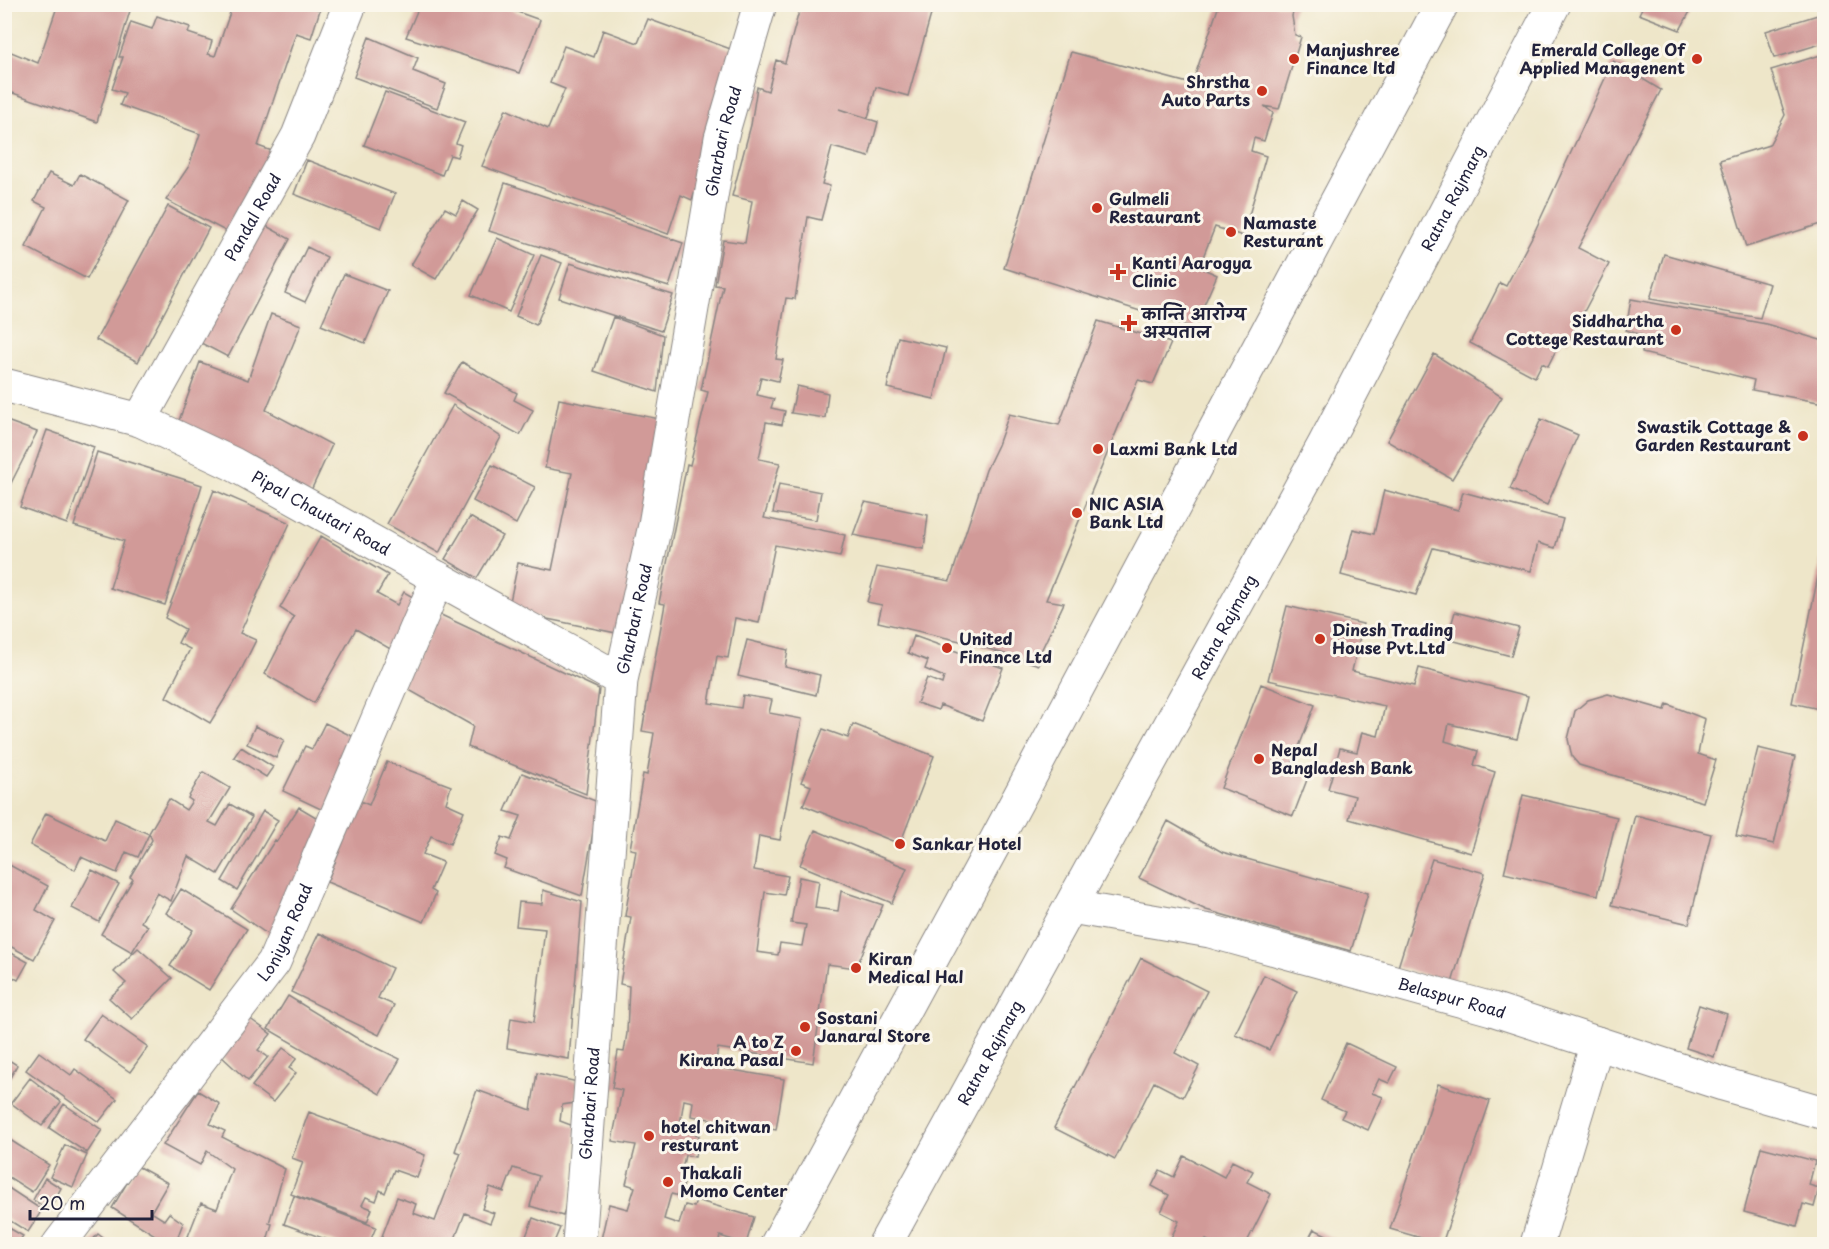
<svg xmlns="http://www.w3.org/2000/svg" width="1829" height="1249" viewBox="0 0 1829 1249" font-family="'Playpen Sans','Playpen Sans Deva',sans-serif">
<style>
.building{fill:#d19a98}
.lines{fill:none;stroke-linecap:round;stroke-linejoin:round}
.minor-casing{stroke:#888482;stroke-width:35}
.highway-casing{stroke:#888482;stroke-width:35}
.minor{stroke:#fff;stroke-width:33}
.highway{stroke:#fff;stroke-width:33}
.poi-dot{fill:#c8321e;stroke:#fbf7ec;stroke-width:2}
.labels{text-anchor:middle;stroke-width:6;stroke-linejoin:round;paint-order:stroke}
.poi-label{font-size:16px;font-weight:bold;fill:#22223b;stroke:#fbf7ec;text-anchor:start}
.street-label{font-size:16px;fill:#22223b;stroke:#fbf7ec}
</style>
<rect width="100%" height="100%" fill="#fbf7ec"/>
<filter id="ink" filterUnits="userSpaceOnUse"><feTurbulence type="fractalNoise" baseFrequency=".0167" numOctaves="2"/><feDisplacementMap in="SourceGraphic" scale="12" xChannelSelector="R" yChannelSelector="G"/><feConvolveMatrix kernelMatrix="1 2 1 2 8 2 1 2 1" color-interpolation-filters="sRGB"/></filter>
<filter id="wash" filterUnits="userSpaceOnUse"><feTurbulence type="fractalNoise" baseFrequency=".008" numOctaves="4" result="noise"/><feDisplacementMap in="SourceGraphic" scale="24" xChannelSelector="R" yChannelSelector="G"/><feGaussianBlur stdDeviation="1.35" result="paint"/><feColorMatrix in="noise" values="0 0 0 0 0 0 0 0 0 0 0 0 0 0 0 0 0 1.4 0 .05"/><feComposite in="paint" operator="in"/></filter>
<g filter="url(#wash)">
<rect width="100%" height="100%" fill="#eee6c9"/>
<g id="blocks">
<path class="building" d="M 58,4 L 132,4 L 97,122 L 4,90 L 4,49 L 38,63 Z
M 233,4 L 303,4 L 320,10 L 311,38 L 296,33 L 258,146 L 272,151 L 231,234 L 166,200 L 189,166 L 200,134 L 120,105 L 125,93 L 112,89 L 123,57 L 119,57 L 131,22 L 152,29 L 157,16 L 190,27 L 188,33 L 212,41 L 208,54 L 215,56 Z
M 420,4 L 495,4 L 540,20 L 519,73 L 406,37 Z
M 801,4 L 934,4 L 908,96 L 876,87 L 868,118 L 839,109 L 878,122 L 869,157 L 832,147 L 822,184 L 830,186 L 821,220 L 808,217 L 795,299 L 786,298 L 776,359 L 783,360 L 778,381 L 761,377 L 757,395 L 774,399 L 771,408 L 785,411 L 782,425 L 766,422 L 763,439 L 759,459 L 780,463 L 764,518 L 845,535 L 840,557 L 775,545 L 759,623 L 735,618 L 728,658 L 717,656 L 709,703 L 741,708 L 743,695 L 772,700 L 769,713 L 802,719 L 780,840 L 759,836 L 754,870 L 788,876 L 784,895 L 765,892 L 757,952 L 778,955 L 780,943 L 802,946 L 806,925 L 791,923 L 799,877 L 819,881 L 815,908 L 838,911 L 841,891 L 883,905 L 856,968 L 827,964 L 813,1063 L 718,1048 L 715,1067 L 784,1079 L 776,1130 L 691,1116 L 693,1102 L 684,1100 L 679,1131 L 699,1135 L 695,1157 L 685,1155 L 682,1170 L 688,1171 L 680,1196 L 671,1194 L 664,1219 L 679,1224 L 685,1205 L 694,1207 L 696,1200 L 754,1217 L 746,1244 L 720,1236 L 718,1244 L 600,1244 L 609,1204 L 628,1209 L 635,1187 L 626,1184 L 636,1145 L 612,1141 L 622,1090 L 612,1088 L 618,1051 L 624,1052 L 627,1033 L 629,986 L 620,984 L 631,917 L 625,916 L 636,850 L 630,849 L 643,774 L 647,775 L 654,733 L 642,731 L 665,604 L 659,603 L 687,464 L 690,465 L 708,392 L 701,390 L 723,286 L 715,285 L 723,240 L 745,243 L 752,201 L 732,196 L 751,125 L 757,87 L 768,91 L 776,60 L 785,63 Z
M 1644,4 L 1694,4 L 1680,30 L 1639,14 Z
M 1219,5 L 1295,5 L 1292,16 L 1295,35 L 1301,37 L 1279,109 L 1264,106 L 1273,113 L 1264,141 L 1254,138 L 1251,151 L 1266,156 L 1243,236 L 1215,227 L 1199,267 L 1217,275 L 1194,328 L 1004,268 L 1071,52 L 1192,84 Z
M 1824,13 L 1824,43 L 1774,58 L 1766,31 Z
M 648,19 L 736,51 L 692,200 L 681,195 L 668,234 L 482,166 L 506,109 L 548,129 L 565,89 L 550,83 L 564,46 L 594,57 L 603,30 L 638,43 Z
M 369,37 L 418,58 L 413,71 L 446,84 L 437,108 L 354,77 Z
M 1824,54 L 1824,223 L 1746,247 L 1720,160 L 1769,145 L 1785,115 L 1771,70 Z
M 1613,61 L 1661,90 L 1578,248 L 1609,264 L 1568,342 L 1562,338 L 1548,366 L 1542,363 L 1535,377 L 1470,343 L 1500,283 L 1506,286 L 1533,235 Z
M 385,92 L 465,122 L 456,143 L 461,145 L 457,157 L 450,155 L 442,175 L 364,145 Z
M 307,160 L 395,194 L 381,228 L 294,194 Z
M 49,173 L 74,185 L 80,174 L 129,200 L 87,279 L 26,247 L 46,207 L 34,201 Z
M 505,183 L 683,243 L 669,287 L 489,231 Z
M 463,201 L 478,210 L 436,279 L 411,265 L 445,208 L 456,214 Z
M 168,206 L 209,228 L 138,362 L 96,340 Z
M 259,222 L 290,239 L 228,357 L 197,341 Z
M 497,238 L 534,255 L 509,312 L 471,295 Z
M 307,247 L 327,257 L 305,302 L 285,293 Z
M 1664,254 L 1770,284 L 1760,318 L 1650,299 Z
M 541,255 L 562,263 L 536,325 L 516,316 Z
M 570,263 L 673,295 L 661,331 L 559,298 Z
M 344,274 L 388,291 L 365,343 L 321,325 Z
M 1631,299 L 1766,324 L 1824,341 L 1824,403 L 1752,390 L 1754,380 L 1642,353 L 1644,336 L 1626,330 Z
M 271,314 L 301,325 L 266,410 L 332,445 L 308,497 L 176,429 L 200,362 L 248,380 Z
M 613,317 L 663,335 L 657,392 L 594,371 Z
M 1098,321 L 1171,343 L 1153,384 L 1138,380 L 1046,600 L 1064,603 L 1041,651 L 1039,665 L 973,644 L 878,622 L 882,605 L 867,602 L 877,567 L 950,581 L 986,470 L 998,445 L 1009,414 L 1059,425 Z
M 898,337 L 946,348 L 934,399 L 887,388 Z
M 1434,354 L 1502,397 L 1452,479 L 1387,441 Z
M 462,362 L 517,393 L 514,400 L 533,410 L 520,435 L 444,393 Z
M 797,386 L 828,393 L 825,418 L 791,413 Z
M 559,399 L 665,420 L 621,634 L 508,611 L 518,563 L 552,570 L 572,473 L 545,468 Z
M 453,405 L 501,437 L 439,553 L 387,524 Z
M 1541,419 L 1578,435 L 1547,505 L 1510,489 Z
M 4,420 L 37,432 L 4,497 Z
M 47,430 L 94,447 L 67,524 L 20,507 Z
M 97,452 L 202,485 L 165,605 L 110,588 L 124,541 L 74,526 Z
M 492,465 L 535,487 L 516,524 L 473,501 Z
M 779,484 L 821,492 L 816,520 L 773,513 Z
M 214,490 L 290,523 L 240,633 L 256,640 L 235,682 L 210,723 L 166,697 L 190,649 L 178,643 L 185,629 L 165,618 Z
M 1384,490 L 1458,510 L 1463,492 L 1563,519 L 1555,548 L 1538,543 L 1531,571 L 1433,548 L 1416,595 L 1341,575 L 1353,529 L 1374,534 Z
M 865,502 L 928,515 L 924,549 L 853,535 Z
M 470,517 L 502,536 L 477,578 L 445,559 Z
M 321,536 L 388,575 L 377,594 L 397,605 L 404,592 L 420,601 L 392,650 L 356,629 L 314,703 L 265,674 L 294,617 L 280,608 Z
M 1823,552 L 1824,552 L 1824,710 L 1792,703 Z
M 1287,606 L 1363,624 L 1352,671 L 1414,686 L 1419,668 L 1528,696 L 1517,739 L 1449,724 L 1445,741 L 1478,751 L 1474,765 L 1495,772 L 1471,853 L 1349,819 L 1355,796 L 1328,789 L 1340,748 L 1357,752 L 1362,732 L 1378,736 L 1385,706 L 1268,680 Z
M 1455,612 L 1519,628 L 1511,656 L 1447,639 Z
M 439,614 L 599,689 L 586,794 L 468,747 L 473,726 L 402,686 Z
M 914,636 L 1003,668 L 982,721 L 940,705 L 938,710 L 917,703 L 927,678 L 942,684 L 944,677 L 925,669 L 928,661 L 908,653 Z
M 747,640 L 788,650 L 785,667 L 820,675 L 816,695 L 738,676 Z
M 1261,684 L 1315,705 L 1292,765 L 1310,772 L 1293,816 L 1221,788 Z
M 1608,694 L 1665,710 L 1667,704 L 1705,719 L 1698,754 L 1716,760 L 1703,802 L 1579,765 L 1572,757 L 1568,739 L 1575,711 L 1588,700 Z
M 325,723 L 362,741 L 327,812 L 283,791 L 305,746 L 312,749 Z
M 853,724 L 934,756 L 900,844 L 803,805 L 811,786 L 801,782 L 823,729 L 848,738 Z
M 255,726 L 284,740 L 276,758 L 247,744 Z
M 241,747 L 273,767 L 266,777 L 234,757 Z
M 1758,748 L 1795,757 L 1774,844 L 1736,836 Z
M 387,762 L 451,786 L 446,803 L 464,811 L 450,844 L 431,836 L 423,854 L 443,862 L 431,890 L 436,893 L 424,922 L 327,882 L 360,801 L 369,805 Z
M 203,772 L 230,788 L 209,822 L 217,826 L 230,804 L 252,817 L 218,874 L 188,856 L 171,901 L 157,893 L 141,922 L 148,926 L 132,952 L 101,934 L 133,879 L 130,877 L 152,840 L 149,833 L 169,799 L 186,810 L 192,801 L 188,798 Z
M 522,773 L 598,802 L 582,896 L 504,868 L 507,860 L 495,855 L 502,837 L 511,840 L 521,816 L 505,811 Z
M 1523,795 L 1617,817 L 1598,895 L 1504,873 Z
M 299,807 L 326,823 L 270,936 L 231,909 L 275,840 L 277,841 Z
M 263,811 L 278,820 L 237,890 L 222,881 Z
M 46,813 L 105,841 L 115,819 L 149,834 L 138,857 L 126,852 L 117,873 L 81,857 L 75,870 L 30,845 Z
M 1635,815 L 1711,834 L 1689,924 L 1612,905 Z
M 1168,821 L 1222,852 L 1368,893 L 1351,951 L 1206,910 L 1139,878 Z
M 815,830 L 907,868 L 892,903 L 800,865 Z
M 1432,859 L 1485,873 L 1452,983 L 1398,967 Z
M 4,862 L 48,886 L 36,910 L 55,921 L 34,959 L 4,943 Z
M 92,870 L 119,884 L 99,922 L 72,908 Z
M 181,889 L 247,929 L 209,990 L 170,966 L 193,930 L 166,913 Z
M 543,890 L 582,902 L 569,1059 L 507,1048 L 511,1018 L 534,1022 L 545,929 L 516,926 L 519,902 L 542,904 Z
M 319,933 L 392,968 L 378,998 L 394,1005 L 379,1035 L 291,992 Z
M 138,948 L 172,978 L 132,1019 L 109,998 L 126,983 L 114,972 Z
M 4,949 L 28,962 L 18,980 L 4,972 Z
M 1141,958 L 1207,991 L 1175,1053 L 1199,1066 L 1183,1097 L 1154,1082 L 1115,1159 L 1054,1128 Z
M 1264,975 L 1297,991 L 1269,1050 L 1235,1034 Z
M 288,996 L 355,1037 L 400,1059 L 380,1094 L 268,1029 Z
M 1699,1005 L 1727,1014 L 1714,1057 L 1686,1048 Z
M 101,1014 L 148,1047 L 130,1072 L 83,1039 Z
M 249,1018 L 271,1034 L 258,1050 L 268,1057 L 248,1081 L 220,1055 Z
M 1346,1043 L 1397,1067 L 1389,1083 L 1379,1079 L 1372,1093 L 1383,1097 L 1368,1130 L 1341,1118 L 1345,1111 L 1321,1100 Z
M 283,1048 L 297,1058 L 289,1068 L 296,1073 L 273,1102 L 252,1086 Z
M 39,1052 L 71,1075 L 75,1069 L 117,1099 L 99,1122 L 26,1070 Z
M 4,1057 L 17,1065 L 4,1089 Z
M 537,1073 L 578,1082 L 575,1103 L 562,1105 L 560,1121 L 576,1127 L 571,1186 L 563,1216 L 530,1206 L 539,1176 L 513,1168 L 504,1192 L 490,1187 L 482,1209 L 494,1213 L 490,1223 L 465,1213 L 453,1244 L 379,1244 L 397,1197 L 416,1204 L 413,1213 L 435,1221 L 461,1153 L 455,1151 L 477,1090 L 531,1110 Z
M 30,1078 L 61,1102 L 42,1126 L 11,1103 Z
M 1438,1084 L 1490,1101 L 1442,1244 L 1390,1229 Z
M 198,1091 L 220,1104 L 210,1124 L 225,1131 L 222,1137 L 285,1169 L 269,1223 L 272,1224 L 266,1244 L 185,1244 L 201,1203 L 217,1209 L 232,1169 L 207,1151 L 200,1165 L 163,1145 Z
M 64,1104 L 102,1130 L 87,1153 L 49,1128 Z
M 309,1112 L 425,1155 L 417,1178 L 394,1170 L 385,1193 L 380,1190 L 376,1201 L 366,1197 L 362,1205 L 372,1209 L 367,1222 L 291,1194 L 303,1162 L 292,1158 Z
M 4,1136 L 49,1165 L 32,1192 L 4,1174 Z
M 65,1145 L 87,1155 L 73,1187 L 50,1177 Z
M 1761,1147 L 1815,1161 L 1809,1185 L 1819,1188 L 1814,1207 L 1803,1204 L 1797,1226 L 1744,1212 Z
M 1184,1156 L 1224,1177 L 1232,1161 L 1253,1171 L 1247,1182 L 1271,1194 L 1246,1244 L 1215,1244 L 1206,1240 L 1203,1244 L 1184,1244 L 1171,1238 L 1179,1221 L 1161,1212 L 1169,1195 L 1152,1186 L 1160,1170 L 1174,1177 Z
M 137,1166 L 168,1183 L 151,1212 L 164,1220 L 169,1213 L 183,1223 L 175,1244 L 169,1244 L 112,1208 Z
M 45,1178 L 61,1188 L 49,1210 L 33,1200 Z
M 4,1185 L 42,1210 L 28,1232 L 4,1217 Z
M 294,1196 L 376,1227 L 369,1244 L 339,1244 L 284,1224 Z
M 533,1218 L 560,1228 L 554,1242 L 547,1240 L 545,1244 L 523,1244 Z
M 4,1225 L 23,1236 L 17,1244 L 4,1244 Z
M 1314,1229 L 1345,1244 L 1306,1244 Z
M 98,1234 L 111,1244 L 89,1244 Z"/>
</g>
</g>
<g filter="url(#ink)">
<use href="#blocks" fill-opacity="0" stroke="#888482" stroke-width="1.5"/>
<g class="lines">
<defs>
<g id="minor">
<path id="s1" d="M 4,385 L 140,420 L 233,464 L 621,680"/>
<path id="s2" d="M 140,420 L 298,136 L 350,4"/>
<path id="s3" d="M 1071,907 L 1210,931 L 1492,1009 L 1723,1084 L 1824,1113"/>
<path id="s4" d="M 59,1244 L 274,962 L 438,578"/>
<path id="s5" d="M 579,1244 L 621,680 L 655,525 L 721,138 L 760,4"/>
<path d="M 1537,1244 L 1597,1043"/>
</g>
<g id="highway">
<path d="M 777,1244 L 992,848 L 1442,4"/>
<path id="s6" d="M 885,1244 L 1324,445 L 1554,4"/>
</g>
</defs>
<use href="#minor" class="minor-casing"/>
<use href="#highway" class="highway-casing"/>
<use href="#minor" class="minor"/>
<use href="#highway" class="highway"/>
</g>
</g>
<g class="poi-dot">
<circle cx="1294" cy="59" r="6"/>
<circle cx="1697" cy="59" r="6"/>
<circle cx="1262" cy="91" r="6"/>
<circle cx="1097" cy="208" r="6"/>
<circle cx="1231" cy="232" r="6"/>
<path d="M1115 263h6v6h6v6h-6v6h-6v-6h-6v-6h6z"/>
<path d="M1126 314h6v6h6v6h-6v6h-6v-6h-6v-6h6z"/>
<circle cx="1676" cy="330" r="6"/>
<circle cx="1803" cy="436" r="6"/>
<circle cx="1098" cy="449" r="6"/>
<circle cx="1077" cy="513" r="6"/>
<circle cx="1320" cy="639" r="6"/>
<circle cx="947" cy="648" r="6"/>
<circle cx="1259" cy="759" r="6"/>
<circle cx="900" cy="844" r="6"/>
<circle cx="856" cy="968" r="6"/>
<circle cx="805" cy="1027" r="6"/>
<circle cx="796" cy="1051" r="6"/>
<circle cx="649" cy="1136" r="6"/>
<circle cx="668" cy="1182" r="6"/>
</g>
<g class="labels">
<g class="poi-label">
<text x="1306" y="56">Manjushree<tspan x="1306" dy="18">Finance ltd</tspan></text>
<text x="1685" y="56" text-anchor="end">Emerald College Of<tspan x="1685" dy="18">Applied Managenent</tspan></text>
<text x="1250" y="88" text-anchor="end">Shrstha<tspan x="1250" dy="18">Auto Parts</tspan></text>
<text x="1109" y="205">Gulmeli<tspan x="1109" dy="18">Restaurant</tspan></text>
<text x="1243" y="229">Namaste<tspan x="1243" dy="18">Resturant</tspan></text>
<text x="1132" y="269">Kanti Aarogya<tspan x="1132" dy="18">Clinic</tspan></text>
<text x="1142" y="320">कान्ति आराेग्य<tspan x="1142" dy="18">अस्पताल</tspan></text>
<text x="1664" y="327" text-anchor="end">Siddhartha<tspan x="1664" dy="18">Cottege Restaurant</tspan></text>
<text x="1791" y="433" text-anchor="end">Swastik Cottage &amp;<tspan x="1791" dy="18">Garden Restaurant</tspan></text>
<text x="1110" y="455">Laxmi Bank Ltd</text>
<text x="1089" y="510">NIC ASIA<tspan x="1089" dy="18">Bank Ltd</tspan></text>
<text x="1332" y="636">Dinesh Trading<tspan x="1332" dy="18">House Pvt.Ltd</tspan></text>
<text x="959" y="645">United<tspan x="959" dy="18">Finance Ltd</tspan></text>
<text x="1271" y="756">Nepal<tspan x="1271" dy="18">Bangladesh Bank</tspan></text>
<text x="912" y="850">Sankar Hotel</text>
<text x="868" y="965">Kiran<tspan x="868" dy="18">Medical Hal</tspan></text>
<text x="817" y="1024">Sostani<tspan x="817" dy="18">Janaral Store</tspan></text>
<text x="784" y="1048" text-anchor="end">A to Z<tspan x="784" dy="18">Kirana Pasal</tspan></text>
<text x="661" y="1133">hotel chitwan<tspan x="661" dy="18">resturant</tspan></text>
<text x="680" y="1179">Thakali<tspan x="680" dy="18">Momo Center</tspan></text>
</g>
<g class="street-label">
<text dy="6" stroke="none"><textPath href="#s5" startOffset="1114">Gharbari Road</textPath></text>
<text dy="6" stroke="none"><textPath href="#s6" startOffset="1190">Ratna Rajmarg</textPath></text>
<text dy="6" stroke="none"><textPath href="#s2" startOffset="232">Pandal Road</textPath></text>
<text dy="6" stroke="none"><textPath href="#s1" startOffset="344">Pipal Chautari Road</textPath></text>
<text dy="6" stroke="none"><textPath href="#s5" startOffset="628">Gharbari Road</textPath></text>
<text dy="6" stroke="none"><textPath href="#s6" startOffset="704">Ratna Rajmarg</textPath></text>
<text dy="6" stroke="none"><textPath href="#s4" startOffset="386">Loniyan Road</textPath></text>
<text dy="6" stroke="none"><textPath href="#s3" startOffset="392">Belaspur Road</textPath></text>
<text dy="6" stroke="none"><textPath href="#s6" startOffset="218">Ratna Rajmarg</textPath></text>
<text dy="6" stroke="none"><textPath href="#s5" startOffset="141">Gharbari Road</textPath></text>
</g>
</g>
<rect width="1829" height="1249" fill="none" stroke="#fbf7ec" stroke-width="24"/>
<path d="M30 1210v9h122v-9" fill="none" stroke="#22223b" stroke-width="3"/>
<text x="39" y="1210" font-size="18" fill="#22223b" stroke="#fbf7ec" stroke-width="4.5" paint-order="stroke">20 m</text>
</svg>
